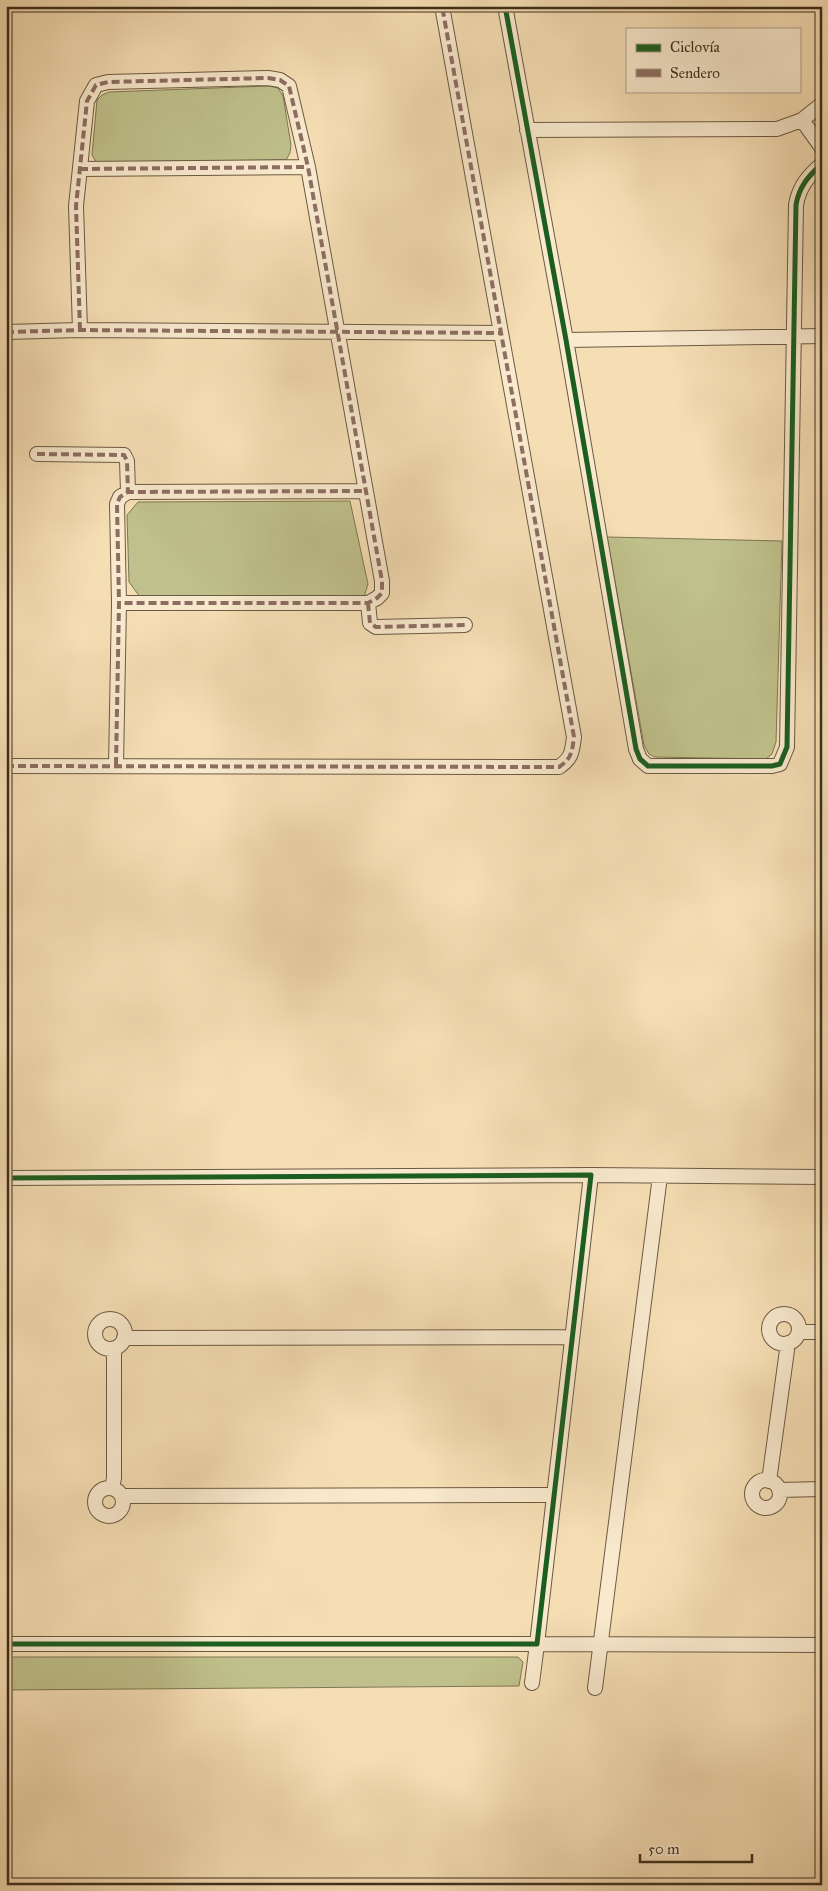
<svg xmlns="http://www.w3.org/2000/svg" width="828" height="1891" viewBox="0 0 828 1891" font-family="'IM FELL Great Primer',serif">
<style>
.green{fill:#bfc08b;stroke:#7e7754}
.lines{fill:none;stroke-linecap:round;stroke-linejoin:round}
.street-casing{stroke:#6b5a43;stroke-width:16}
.street{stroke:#f9eace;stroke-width:14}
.quiet{stroke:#8d6e63;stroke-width:4;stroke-dasharray:8 4;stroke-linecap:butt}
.cycleway-casing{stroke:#f9eace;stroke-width:8}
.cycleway{stroke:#1b5e20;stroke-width:5}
</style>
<rect width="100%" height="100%" fill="#f6deb4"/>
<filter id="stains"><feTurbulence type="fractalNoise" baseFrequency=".004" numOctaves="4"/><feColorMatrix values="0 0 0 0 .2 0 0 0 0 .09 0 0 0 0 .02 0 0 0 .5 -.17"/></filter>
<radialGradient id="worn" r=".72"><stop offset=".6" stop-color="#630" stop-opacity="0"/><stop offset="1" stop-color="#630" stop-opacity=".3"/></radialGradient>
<path class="green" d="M 269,86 L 278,88 L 283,96 L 291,145 L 290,153 L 286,160 L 96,162 L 92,155 L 97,100 L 102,95 L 109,92 Z
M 350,501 L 368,584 L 364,597 L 140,597 L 129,582 L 127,515 L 138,502 Z
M 607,537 L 782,541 L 776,742 L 772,754 L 766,759 L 655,757 L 649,754 L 644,745 Z
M 6,1657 L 518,1657 L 523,1662 L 519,1686 L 6,1690 Z"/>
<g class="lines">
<defs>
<path id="street" d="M 505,6 L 566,340 L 636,749 L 640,759 L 648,766 L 772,766 L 780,764 L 787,747 L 796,205 C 799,187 808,176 822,164
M 802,120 L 822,148
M 527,130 L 777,129 L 802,120 L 822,104
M 80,169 L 308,167
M 80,330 L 76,206 L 87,101 L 96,85 L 108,82 L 268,78 L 280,80 L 289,86 L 308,167 L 382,581 L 382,593 L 377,598 L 368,603 L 119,603
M 6,332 L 80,330 L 501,333
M 566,340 L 822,336
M 37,454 L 124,455 L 127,461 L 128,492
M 368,603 L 370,623 L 376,627 L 465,625
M 116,765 L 119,603 L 117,504 L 120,497 L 128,492 L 366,491
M 6,766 L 559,767 C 572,758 572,752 574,737 L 442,6
M 591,1175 L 822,1177
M 6,1178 L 591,1175 L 537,1644 L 6,1644
M769 1329a15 15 0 1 1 30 0a15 15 0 1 1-30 0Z
M95 1334a15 15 0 1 1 30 0a15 15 0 1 1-30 0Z
M 799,1332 L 822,1332
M 124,1338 L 572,1337
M752 1494a14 14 0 1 1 28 0a14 14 0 1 1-28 0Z
M 769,1481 L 788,1343
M 112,1488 L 114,1478 L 114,1349
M95 1502a14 14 0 1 1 28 0a14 14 0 1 1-28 0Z
M 779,1490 L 822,1489
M 122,1496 L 553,1495
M 532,1683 L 537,1644 L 822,1645
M 595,1688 L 660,1176"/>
</defs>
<use href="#street" class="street-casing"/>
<use href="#street" class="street"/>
<path class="quiet" d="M 80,169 L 308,167
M 80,330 L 76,206 L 87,101 L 96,85 L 108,82 L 268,78 L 280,80 L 289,86 L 308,167 L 382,581 L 382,593 L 377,598 L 368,603 L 119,603
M 6,332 L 80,330 L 501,333
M 37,454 L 124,455 L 127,461 L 128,492
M 368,603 L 370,623 L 376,627 L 465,625
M 116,765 L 119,603 L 117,504 L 120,497 L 128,492 L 366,491
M 6,766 L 559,767 C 572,758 572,752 574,737 L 442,6"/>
<defs>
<path id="cycleway" d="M 505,6 L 566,340 L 636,749 L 640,759 L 648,766 L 772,766 L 780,764 L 787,747 L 796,205 C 799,187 808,176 822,164
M 6,1178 L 591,1175 L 537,1644 L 6,1644"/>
</defs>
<use href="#cycleway" class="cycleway-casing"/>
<use href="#cycleway" class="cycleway"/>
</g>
<rect width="828" height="1891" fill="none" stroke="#f6deb4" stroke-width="25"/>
<rect x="8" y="8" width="813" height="1876" fill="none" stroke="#3d2e1d" stroke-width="2.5"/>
<rect x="12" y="12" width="803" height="1866" fill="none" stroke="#3d2e1d"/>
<rect x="626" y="28" width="175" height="65" fill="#f9eace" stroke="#ae9f87"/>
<rect x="636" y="44" width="25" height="8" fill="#1b5e20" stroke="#ae9f87"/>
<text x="670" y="52" font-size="15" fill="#3d2e1d">Ciclovía</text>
<rect x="636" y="69" width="25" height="8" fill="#8d6e63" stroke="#ae9f87"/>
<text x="670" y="78" font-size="15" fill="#3d2e1d">Sendero</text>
<path d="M640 1854v8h112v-8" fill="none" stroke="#3d2e1d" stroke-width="2.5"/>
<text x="648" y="1854" font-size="15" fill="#3d2e1d" stroke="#f9eace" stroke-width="4" paint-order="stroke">50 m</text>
<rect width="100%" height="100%" filter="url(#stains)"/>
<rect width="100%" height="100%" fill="url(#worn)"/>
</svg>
